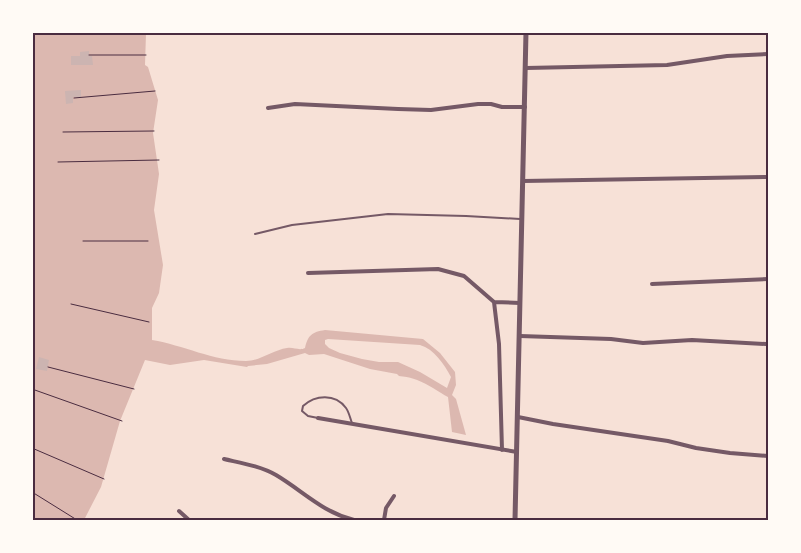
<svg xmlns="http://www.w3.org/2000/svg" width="801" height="553" viewBox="0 0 801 553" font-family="Quicksand,sans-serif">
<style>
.water{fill:#dcb8b0;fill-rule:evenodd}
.building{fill:#ccb4b1}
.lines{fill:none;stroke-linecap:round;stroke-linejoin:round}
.path{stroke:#4a2c40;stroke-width:1}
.service{stroke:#755966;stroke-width:2}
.minor{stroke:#755966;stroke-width:4}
.tertiary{stroke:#755966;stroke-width:5}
.neatline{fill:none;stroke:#4a2c40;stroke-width:2}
</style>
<rect width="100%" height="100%" fill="#f7e1d7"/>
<path class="water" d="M 32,33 L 146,33 L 145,65 L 148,67 L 158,100 L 153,133 L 159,174 L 154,210 L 163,265 L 159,293 L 152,308 L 152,340 C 183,345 213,361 246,361 C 260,361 273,350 287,348 C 294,347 299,351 305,348 C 308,335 312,332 325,330 L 423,339 L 440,353 L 455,372 L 456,385 L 452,395 L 456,399 L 466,435 L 452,432 L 448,397 C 430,387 421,378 399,376 L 397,374 L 370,369 L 324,354 L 309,355 L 305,353 L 267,364 L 248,366 L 247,367 L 204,360 L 170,365 L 145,360 L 120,421 L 101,487 L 84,520 L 33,520 ZM 328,339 L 420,345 C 434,349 444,364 451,377 L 447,388 L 420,372 L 398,362 L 379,362 L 362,359 L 340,353 L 329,348 L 325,344 L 325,340 Z"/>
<path class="building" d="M 89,51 L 89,56 L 92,56 L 93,65 L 71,65 L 71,56 L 80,56 L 80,52 Z
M 81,90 L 81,97 L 73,97 L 73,103 L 66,104 L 65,91 Z
M 39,357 L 49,360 L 47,371 L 36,369 Z"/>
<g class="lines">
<path class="path" d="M 89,55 L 146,55
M 74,98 L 155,91
M 63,132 L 154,131
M 58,162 L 159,160
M 83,241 L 148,241
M 71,304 L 149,322
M 48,367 L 134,389
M 32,389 L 122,421
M 32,448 L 104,479
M 32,492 L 77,520"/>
<path class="service" d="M 255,234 L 292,225 L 388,214 L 466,216 L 520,219
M 318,418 L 308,416 L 302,411 L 303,406 C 315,395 335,393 346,408 C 349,412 350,418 352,423"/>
<path class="minor" d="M 526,68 L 667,65 L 727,56 L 768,54
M 268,108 L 295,104 L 398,109 L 431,110 L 478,104 L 491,104 L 502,107 L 525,107
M 523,181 L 768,177
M 308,273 L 438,269 L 464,276 L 494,302 L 520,303
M 652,284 L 768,279
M 494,302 L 499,344 L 502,450
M 520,336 L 611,339 L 643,343 L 692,340 L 766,344
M 518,417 L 553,424 L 668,441 L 696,448 L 730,453 L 768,456
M 318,418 L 517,452
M 224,459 C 241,463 260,466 276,475 C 303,491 322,512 354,520
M 179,511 L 189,520
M 384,520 L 386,508 L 394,496"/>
<path class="tertiary" d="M 515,520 L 526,32"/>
</g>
<rect width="801" height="553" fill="none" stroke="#fffaf5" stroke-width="68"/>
<rect x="34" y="34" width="733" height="485" class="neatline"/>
</svg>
